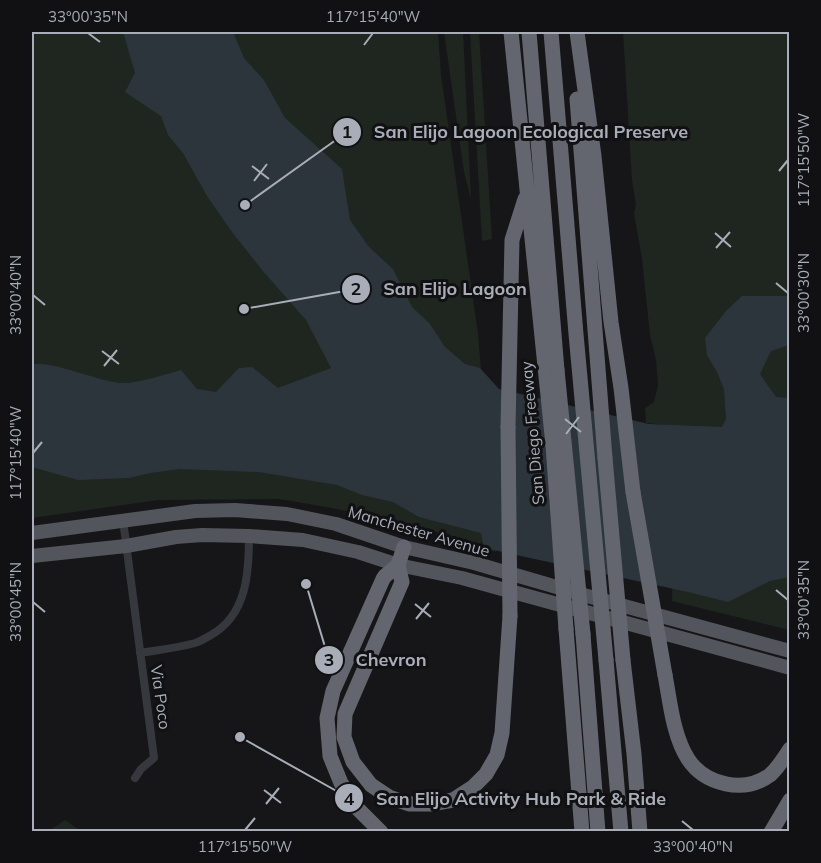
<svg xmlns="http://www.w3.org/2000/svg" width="821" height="863" viewBox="0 0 821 863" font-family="Mulish,sans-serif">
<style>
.green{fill:#1e261f}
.water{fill:#2c353c}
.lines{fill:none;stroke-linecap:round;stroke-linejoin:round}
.minor{stroke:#37383d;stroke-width:8}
.primary{stroke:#53555c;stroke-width:14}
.motorway{stroke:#63666e;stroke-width:15}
.motorway-bridge{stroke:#63666e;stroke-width:15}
.ticks{fill:none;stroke:#a8adb8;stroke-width:2}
.labels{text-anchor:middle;stroke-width:6;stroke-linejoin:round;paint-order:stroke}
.street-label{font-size:16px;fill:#a8adb8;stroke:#111113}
.leader{fill:none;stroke:#a8adb8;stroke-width:2}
.callout-dot{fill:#a8adb8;stroke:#111113;stroke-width:2}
.mark-label{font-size:18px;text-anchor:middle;font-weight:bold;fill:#111}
.callout-label{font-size:18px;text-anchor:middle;font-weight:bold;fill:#a8adb8;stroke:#111113;stroke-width:6;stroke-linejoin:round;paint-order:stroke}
.neatline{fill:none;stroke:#a8adb8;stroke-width:2}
.ticks-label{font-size:15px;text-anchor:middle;fill:#a8adb8}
</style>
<rect width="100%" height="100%" fill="#161618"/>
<path class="green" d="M 32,32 L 438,32 L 441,75 L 478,334 L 496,552 L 422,527 L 332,508 L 279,499 L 158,500 L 32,518 Z
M 444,32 L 463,32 L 471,199 L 464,172 Z
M 470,32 L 479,32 L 492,239 L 482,241 Z
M 623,32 L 789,32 L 789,630 L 672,601 L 676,426 L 646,423 L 645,408 L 654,402 L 658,385 L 656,360 L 650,335 L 642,259 L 634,213 L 636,205 L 632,180 Z
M 65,820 L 81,831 L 49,831 Z"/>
<path class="water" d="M 118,32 L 233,32 L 244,58 L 264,80 L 285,118 L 342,169 L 350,220 L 369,247 L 393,269 L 412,307 L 430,324 L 445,347 L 465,364 L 480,368 L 499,389 L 649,424 L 722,427 L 726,419 L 724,389 L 717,372 L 707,355 L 705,338 L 726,311 L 742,296 L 789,296 L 789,345 L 771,351 L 760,374 L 776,397 L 789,398 L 789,577 L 770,581 L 728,602 L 688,592 L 484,548 L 481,533 L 419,517 L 393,502 L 362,495 L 337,485 L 259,472 L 180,469 L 150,473 L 129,478 L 78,480 L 32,467 L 32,365 C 49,359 99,382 122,383 C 135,384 167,374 181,370 L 197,389 L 216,392 L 239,368 L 252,367 L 278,388 L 331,368 L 306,320 L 262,270 L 232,232 L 207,196 L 183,153 L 168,135 L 161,116 L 125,92 L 135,73 L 124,35 Z"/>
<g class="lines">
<path class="minor" d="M 123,520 L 154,758 L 141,769 L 135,778
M 140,653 C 158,650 177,648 195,643 C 201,641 206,638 211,635 C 247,615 249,572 249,536"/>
<path class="primary" d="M 32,533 L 195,511 L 235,510 L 287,514 L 336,524 L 404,547 L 474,563 L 591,597 L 790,651
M 32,556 L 126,546 L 176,537 L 202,535 L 249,536 L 303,540 L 358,552 L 398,565 L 462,578 L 790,668"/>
<path class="motorway" d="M 511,32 L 553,445
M 529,32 L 557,370
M 577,32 L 594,156 L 611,322 L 621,388 L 633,492
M 577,99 L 605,458
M 508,427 L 512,240 L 525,199
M 398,565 L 402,582 L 345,714 L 344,737 L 353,762 L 371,785 L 389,797 L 409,804 L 431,804 L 453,800 L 473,787 L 486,774 L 497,755 L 502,733 L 510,616
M 566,629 L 582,832
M 583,634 L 598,832
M 606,660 L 621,832
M 623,660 L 634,754 L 640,832
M 665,675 C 670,701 673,736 688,759 C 705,785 744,794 770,775 C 778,768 784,758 790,749
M 381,832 L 357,808 L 341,783 L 330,756 L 327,718 L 333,691 L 383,579 L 385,576 L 398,565 L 404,547
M 771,832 L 790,800"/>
<path class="motorway-bridge" d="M 551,32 L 576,334 L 606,660
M 557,370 L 583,634
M 508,427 L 510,616
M 553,445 L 566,629
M 605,458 L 623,660
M 633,492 L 665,675"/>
</g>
<path class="ticks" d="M 88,33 L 100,42M 364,45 L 373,33M 252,166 L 269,179M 779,171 L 788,160M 254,181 L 267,164M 715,233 L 731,247M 716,248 L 730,232M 776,283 L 788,293M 33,295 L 45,305M 102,351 L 119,364M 104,366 L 117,350M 565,419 L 581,432M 566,434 L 579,417M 33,453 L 42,442M 776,590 L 788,600M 33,602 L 45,612M 415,604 L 431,617M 416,619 L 429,603M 264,790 L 281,803M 266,804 L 279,788M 682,821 L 693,830M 245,830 L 255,818"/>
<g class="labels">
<g class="street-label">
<text transform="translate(532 433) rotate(-95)" y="6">San Diego Freeway</text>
<text transform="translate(419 531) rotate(16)" y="6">Manchester Avenue</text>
<text transform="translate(161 697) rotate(82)" y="6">Via Poco</text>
</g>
</g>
<path class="leader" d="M245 205L347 132M244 309L356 289M306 584L329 660M240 737L349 798"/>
<g class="callout-dot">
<circle cx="245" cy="205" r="6"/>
<circle cx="244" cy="309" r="6"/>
<circle cx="306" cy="584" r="6"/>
<circle cx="240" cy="737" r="6"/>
<circle cx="347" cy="132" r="15"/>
<circle cx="356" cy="289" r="15"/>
<circle cx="329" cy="660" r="15"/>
<circle cx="349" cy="798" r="15"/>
</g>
<g class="mark-label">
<text x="347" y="138">1</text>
<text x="356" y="295">2</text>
<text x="329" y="666">3</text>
<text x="349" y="805">4</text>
</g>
<g class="callout-label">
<text x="531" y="138">San Elijo Lagoon Ecological Preserve</text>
<text x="455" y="295">San Elijo Lagoon</text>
<text x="391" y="666">Chevron</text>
<text x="521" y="805">San Elijo Activity Hub Park &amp; Ride</text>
</g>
<rect width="821" height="863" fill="none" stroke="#111113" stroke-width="66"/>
<rect x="33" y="33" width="755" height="797" class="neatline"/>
<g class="ticks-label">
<text x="88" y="22">33°00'35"N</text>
<text x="373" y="22">117°15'40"W</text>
<text transform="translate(804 160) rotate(-90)" y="5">117°15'50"W</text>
<text transform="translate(804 293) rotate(-90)" y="5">33°00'30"N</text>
<text transform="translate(16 295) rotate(-90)" y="5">33°00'40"N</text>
<text transform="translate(16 453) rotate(-90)" y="5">117°15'40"W</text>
<text transform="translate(804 600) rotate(-90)" y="5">33°00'35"N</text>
<text transform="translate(16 602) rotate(-90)" y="5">33°00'45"N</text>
<text x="245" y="852">117°15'50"W</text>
<text x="693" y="852">33°00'40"N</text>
</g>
</svg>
